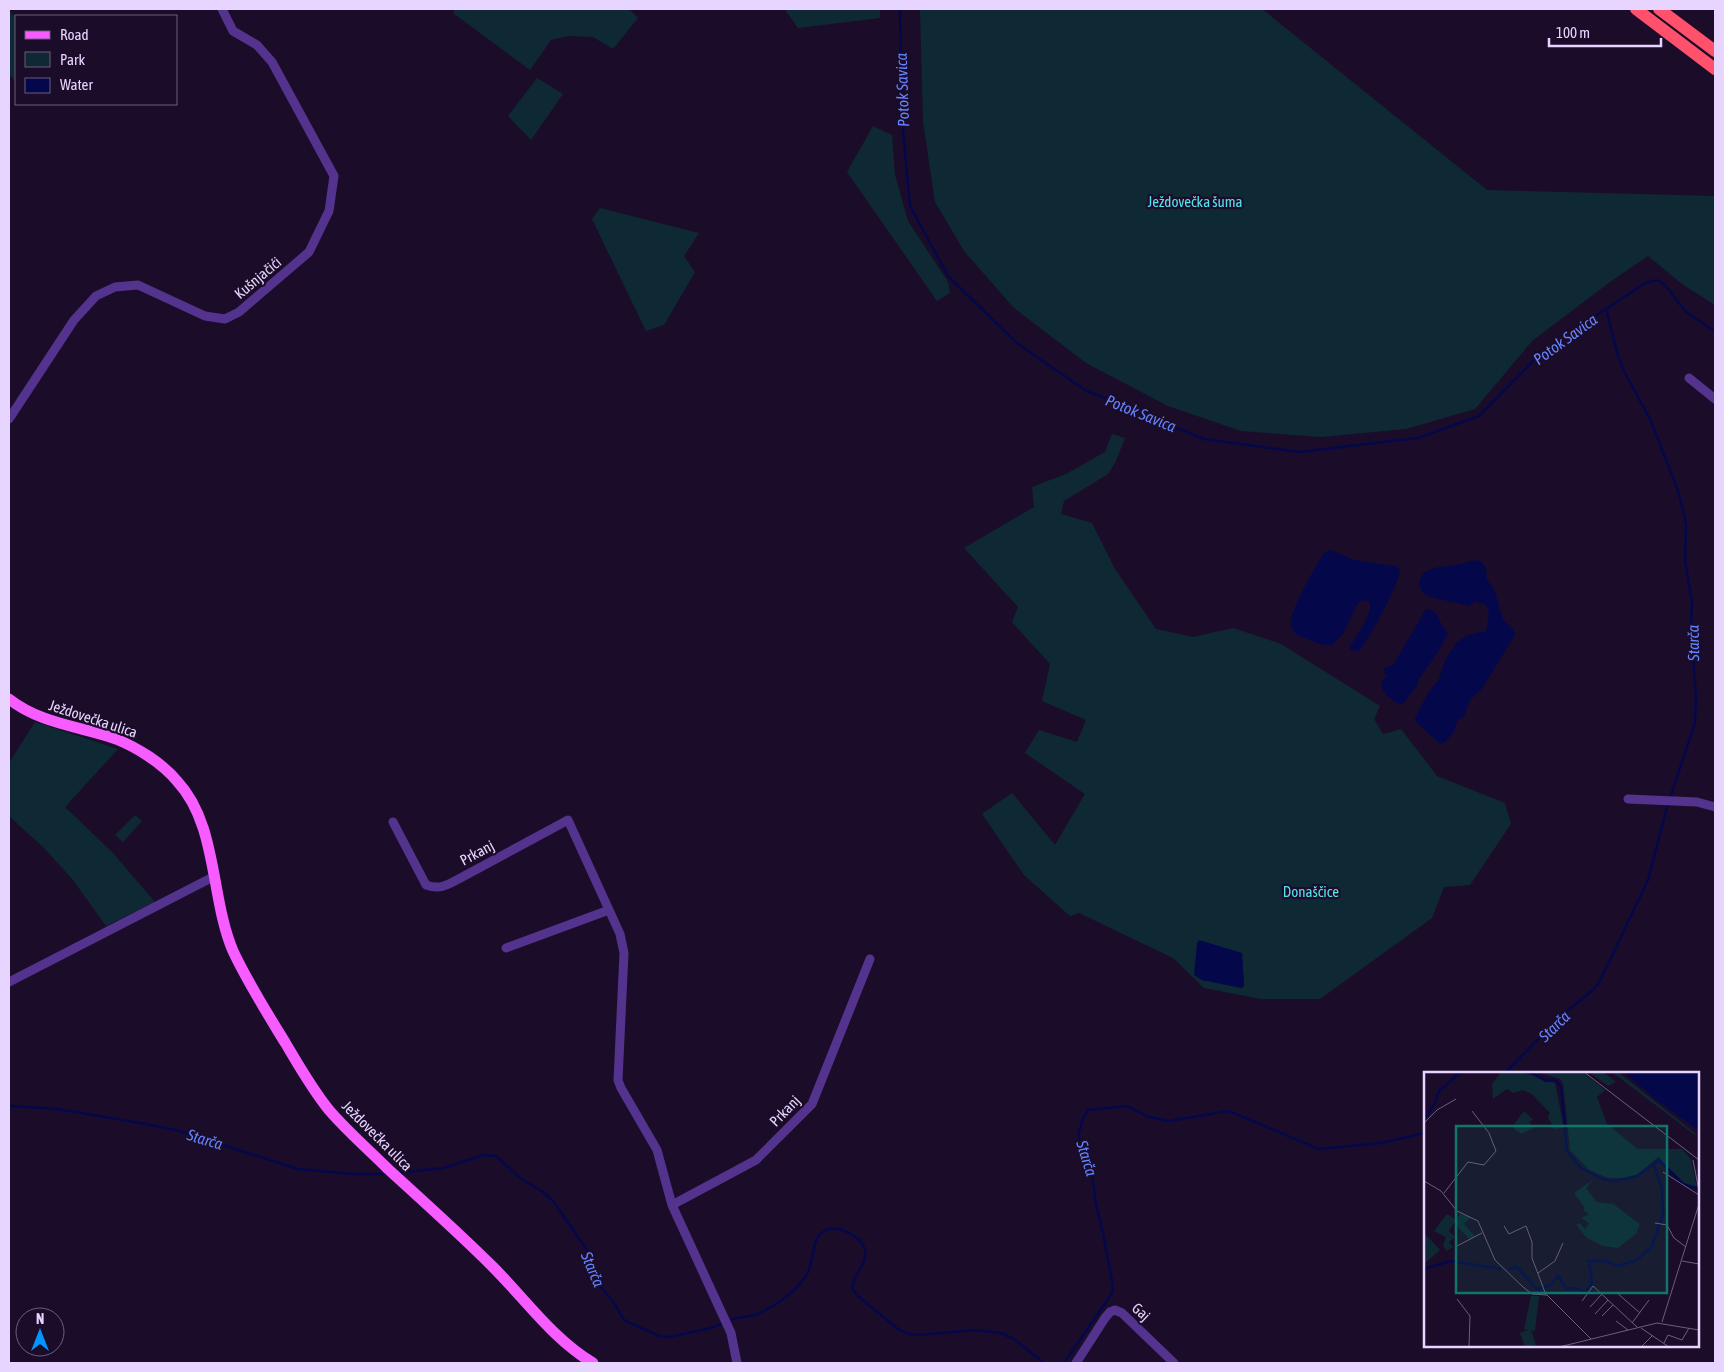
<svg xmlns="http://www.w3.org/2000/svg" width="1724" height="1372" viewBox="0 0 1724 1372" font-family="'Asap Condensed',sans-serif">
<style>
.green{fill:#0f2934;fill-rule:evenodd}
.water{fill:#04084b}
.lines{fill:none;stroke-linecap:round;stroke-linejoin:round}
.stream{stroke:#04084b;stroke-width:2.5}
.minor{stroke:#53338d;stroke-width:9}
.major{stroke:#f65cff;stroke-width:11}
.highway{stroke:#ff506c;stroke-width:12}
.labels{text-anchor:middle;stroke-width:4.5;stroke-linejoin:round;paint-order:stroke}
.park-label{font-size:15px;fill:#53e3ed;stroke:#1b0d29}
.street-label{font-size:15px;fill:#e7d5ff;stroke:#1b0d29}
.water-label{font-size:16px;font-style:italic;fill:#6385ff;stroke:#1b0d29}
.inset-river{fill:none;stroke:#04084b;stroke-width:2.5}
.inset-road{fill:none;stroke:#6d5d7f;stroke-width:1}
.view{fill:#0f766e;fill-opacity:0.15;stroke:#0f766e;stroke-width:2.5}
.inset-edge{fill:none;stroke:#e7d5ff;stroke-width:2.5}
</style>
<rect width="100%" height="100%" fill="#1b0d29"/>
<path class="green" d="M 455,9 L 629,9 L 638,18 L 613,49 L 593,37 L 569,36 L 551,40 L 530,70 L 453,13 Z
M 787,9 L 880,9 L 880,18 L 798,28 L 786,11 Z
M 920,9 L 1262,9 L 1487,190 L 1715,196 L 1715,305 L 1682,284 L 1648,256 L 1610,282 L 1532,341 L 1475,409 L 1406,429 L 1321,437 L 1241,431 L 1168,406 L 1086,363 L 1014,308 L 964,251 L 935,202 L 923,122 Z
M 9,11 L 16,17 L 16,81 L 9,75 Z
M 537,78 L 563,94 L 531,140 L 508,116 Z
M 873,126 L 892,135 L 895,175 L 908,221 L 948,282 L 950,293 L 937,301 L 847,172 Z
M 600,208 L 699,233 L 684,256 L 695,272 L 664,325 L 646,331 L 592,219 Z
M 1112,434 L 1125,438 L 1116,461 L 1108,474 L 1064,501 L 1061,514 L 1092,523 L 1115,569 L 1156,629 L 1193,637 L 1233,628 L 1281,644 L 1380,706 L 1374,719 L 1383,734 L 1401,729 L 1437,776 L 1505,803 L 1511,824 L 1470,885 L 1444,887 L 1432,918 L 1320,999 L 1261,999 L 1204,988 L 1173,958 L 1079,913 L 1070,916 L 1024,875 L 982,814 L 1012,793 L 1055,845 L 1085,794 L 1025,753 L 1039,730 L 1077,742 L 1086,720 L 1042,701 L 1050,664 L 1012,622 L 1018,607 L 964,548 L 1034,507 L 1032,487 L 1066,474 L 1105,452 ZM 1242,953 L 1244,986 L 1242,988 L 1202,980 L 1197,977 Z
M 35,722 L 118,749 L 65,807 L 113,853 L 155,902 L 106,926 L 73,880 L 45,849 L 9,816 L 9,763 Z
M 135,815 L 142,821 L 123,842 L 115,835 Z"/>
<path class="water" d="M 1331,550 L 1354,560 L 1396,566 L 1400,570 C 1400,582 1368,642 1359,651 L 1351,650 L 1349,648 C 1356,637 1371,617 1370,604 L 1367,600 L 1361,601 L 1358,603 L 1343,634 L 1332,645 C 1322,646 1314,642 1305,638 C 1299,636 1292,633 1291,626 C 1288,613 1315,567 1323,555 L 1325,552 Z
M 1476,560 L 1482,562 L 1486,569 L 1487,580 L 1494,589 L 1503,619 L 1515,632 L 1515,635 L 1482,689 L 1470,700 L 1464,716 L 1457,721 L 1454,732 L 1444,743 L 1440,744 L 1415,721 L 1415,718 L 1428,693 L 1439,679 L 1445,660 L 1457,642 L 1468,635 L 1486,631 L 1489,613 L 1486,605 L 1476,601 L 1469,606 L 1426,596 L 1421,590 L 1419,582 C 1424,567 1435,568 1448,566 C 1458,565 1467,562 1476,560 Z
M 1426,609 C 1435,610 1438,615 1441,623 C 1443,627 1447,630 1448,634 L 1436,655 L 1419,679 L 1417,686 L 1404,703 L 1399,704 C 1389,698 1373,687 1387,676 L 1385,674 L 1384,668 L 1393,665 Z
M 1199,940 L 1242,953 L 1244,986 L 1242,988 L 1202,980 L 1194,975 L 1197,943 Z"/>
<g class="lines">
<path class="stream" d="M 900,9 L 902,119 L 910,206 L 948,276 L 1018,344 L 1085,390 L 1204,439 L 1299,452 L 1418,438 L 1479,416 L 1543,351 L 1645,283 L 1657,280 L 1665,285 L 1685,311 L 1715,332
M 1606,309 L 1618,356 L 1625,373 L 1651,421 L 1678,491 L 1684,514 L 1686,526 L 1685,561 L 1692,602 L 1691,629 L 1696,697 L 1695,723 L 1670,798
M 1505,1073 L 1560,1017 L 1594,989 L 1600,981 L 1648,880 L 1668,803
M 9,1106 L 58,1109 L 140,1123 L 176,1130 L 298,1169 L 352,1174 L 386,1174
M 399,1173 L 443,1168 L 484,1155 L 496,1156 L 520,1178 L 543,1192 L 553,1201 L 589,1253 L 595,1280 L 614,1303 L 624,1320 L 659,1336 L 669,1337 L 711,1328 L 723,1323
M 728,1321 C 738,1316 745,1318 754,1315 C 774,1308 794,1293 806,1276 C 815,1263 810,1239 824,1231 C 837,1224 862,1236 865,1250 C 868,1265 851,1275 853,1290 L 858,1296 L 898,1329 L 909,1334 L 920,1335 L 974,1330 L 1001,1333 L 1014,1339 L 1044,1363
M 1064,1363 L 1106,1302 L 1112,1293 L 1113,1286 L 1103,1233 L 1096,1204 L 1092,1174 L 1078,1136 L 1083,1118 L 1088,1110 L 1127,1106 L 1149,1117 L 1169,1121 L 1229,1111 L 1319,1149 L 1381,1143 L 1425,1133"/>
<path class="minor" d="M 1689,378 L 1715,399
M 9,419 L 74,320 L 96,296 L 115,287 L 138,285 L 205,316 L 225,319 L 239,312 L 309,252 L 329,211 L 334,176 L 272,62 L 257,45 L 233,31 L 222,9
M 1628,799 L 1697,802 L 1715,807
M 393,822 L 426,885 C 437,889 443,887 453,882 L 568,820 L 620,934 L 624,953 L 618,1080 L 621,1088 L 657,1150 L 672,1205 L 731,1333 L 737,1363
M 506,948 L 609,910
M 9,982 L 213,877
M 672,1205 L 756,1160 L 812,1104 L 870,959
M 1076,1363 L 1105,1318 L 1110,1312 L 1115,1310 L 1122,1313 L 1174,1363"/>
<path class="major" d="M 9,699 C 41,724 79,726 116,739 C 138,748 162,763 177,781 C 218,825 210,897 233,951 C 248,983 267,1013 286,1044 C 299,1066 312,1089 329,1110 C 347,1131 368,1149 388,1169 C 423,1201 459,1233 493,1267 C 526,1300 553,1339 593,1363"/>
<path class="highway" d="M 1636,9 L 1715,69
M 1659,9 L 1715,51"/>
</g>
<g class="labels">
<g class="park-label">
<text x="1195" y="207">Ježdovečka šuma</text>
<text x="1311" y="897">Donaščice</text>
</g>
<g class="street-label">
<text transform="translate(258 278) rotate(-40)" y="5">Kušnjačići</text>
<text transform="translate(93 719) rotate(18)" y="5">Ježdovečka ulica</text>
<text transform="translate(477 853) rotate(-28)" y="5">Prkanj</text>
<text transform="translate(785 1111) rotate(-46)" y="5">Prkanj</text>
<text transform="translate(377 1136) rotate(45)" y="5">Ježdovečka ulica</text>
<text transform="translate(1141 1312) rotate(43)" y="5">Gaj</text>
</g>
<g class="water-label">
<text transform="translate(902 90) rotate(-92)" y="6">Potok Savica</text>
<text transform="translate(1565 339) rotate(-36)" y="6">Potok Savica</text>
<text transform="translate(1141 413) rotate(22)" y="6">Potok Savica</text>
<text transform="translate(1693 643) rotate(-91)" y="6">Starča</text>
<text transform="translate(1554 1026) rotate(-44)" y="6">Starča</text>
<text transform="translate(205 1139) rotate(17)" y="6">Starča</text>
<text transform="translate(1087 1158) rotate(73)" y="6">Starča</text>
<text transform="translate(593 1269) rotate(67)" y="6">Starča</text>
</g>
</g>
<g transform="translate(1424 1072)">
<rect width="275" height="275" fill="#1b0d29"/>
<path d="M 77,0 L 98,0 L 131,11 L 140,56 L 130,57 L 124,45 L 126,41 L 108,22 L 99,18 L 89,21 L 83,17 L 69,27 L 68,12 ZM 114,0 L 158,0 L 181,18 L 173,25 L 183,52 L 214,77 L 258,77 L 267,87 L 273,116 L 259,111 L 234,85 L 212,104 L 204,106 L 184,106 L 165,98 L 146,78 L 139,11 L 136,7 ZM 165,0 L 179,0 L 192,10 L 184,14 ZM 188,0 L 194,0 L 272,62 L 271,63 ZM 100,39 L 109,48 L 105,50 L 110,56 L 97,62 L 88,55 ZM 170,107 L 162,116 L 173,130 L 189,132 L 216,152 L 212,162 L 194,176 L 179,174 L 163,166 L 152,153 L 156,151 L 161,157 L 165,151 L 157,146 L 165,142 L 160,139 L 160,135 L 150,121 ZM 23,142 L 32,148 L 36,142 L 47,145 L 40,152 L 51,164 L 45,167 L 30,151 L 25,159 L 31,165 L 25,170 L 29,175 L 22,179 L 19,173 L 22,165 L 10,159 ZM 0,161 L 16,178 L 0,192 ZM 107,224 L 115,224 L 111,259 L 107,258 L 112,273 L 101,275 L 96,261 L 104,258 L 100,257 Z" fill="#0f2934"/>
<path d="M 200,0 L 275,0 L 275,59 L 231,27 Z" fill="#04084b"/>
<path class="inset-river" d="M 106,0 L 122,9 L 131,8 L 137,15 L 143,79 L 157,96 L 179,107 L 191,109 L 213,104 L 235,88 L 259,112 L 275,117M 0,47 L 10,33 L 15,19 L 37,0M 0,197 L 27,189 L 77,197M 84,197 L 93,195 L 113,217 L 127,213 L 134,204 L 142,216 L 155,217 L 161,221 L 168,211 L 165,189 L 182,189 L 194,194 L 213,188 L 228,174 L 239,142 L 238,116 L 229,91"/>
<path class="inset-road" d="M 160,0 L 275,88M 0,51 L 13,38 L 32,27M 269,88 L 275,119M 239,100 L 275,123M 0,109 L 17,119 L 33,139 L 54,149 L 71,188 L 99,215 L 108,222 L 123,223 L 167,267M 20,121 L 44,90 L 60,93 L 72,79 L 65,61 L 48,39M 231,151 L 243,153 L 250,166 L 262,175M 80,154 L 85,162 L 102,154 L 108,170 L 108,186 L 122,223M 31,175 L 58,161M 258,189 L 275,192M 114,201 L 131,189 L 139,171M 192,220 L 216,241M 33,227 L 46,244 L 45,275M 158,229 L 169,214 L 213,255M 166,235 L 178,222M 171,242 L 184,228M 178,244 L 189,233M 192,249 L 204,258M 238,250 L 275,132M 208,251 L 225,228M 217,256 L 245,275M 240,271 L 244,263 L 258,268 L 265,256M 135,275 L 233,251 L 275,258M 217,275 L 229,263"/>
<path class="view" d="M 32,54 L 243,54 L 243,221 L 32,221 Z"/>
<rect width="275" height="275" class="inset-edge"/>
</g>
<rect width="1724" height="1372" fill="none" stroke="#e7d5ff" stroke-width="20"/>
<rect x="15" y="15" width="162" height="90" fill="#1b0d29" stroke="#6d5d7f"/>
<rect x="25" y="31" width="25" height="8" fill="#f65cff" stroke="#6d5d7f"/>
<text x="60" y="40" font-size="15" fill="#e7d5ff">Road</text>
<rect x="25" y="52" width="25" height="15" fill="#0f2934" stroke="#6d5d7f"/>
<text x="60" y="65" font-size="15" fill="#e7d5ff">Park</text>
<rect x="25" y="78" width="25" height="15" fill="#04084b" stroke="#6d5d7f"/>
<text x="60" y="90" font-size="15" fill="#e7d5ff">Water</text>
<g transform="translate(40 1332)"><circle r="24" fill="#1b0d29" stroke="#6d5d7f"/>
<path d="M0-4L9 19L0 12L-9 19Z" fill="#0195ff"/>
<text y="-8" font-size="14" font-weight="bold" text-anchor="middle" fill="#e7d5ff">N</text>
</g>
<path d="M1549 38v8h112v-8" fill="none" stroke="#e7d5ff" stroke-width="2.5"/>
<text x="1556" y="38" font-size="15" fill="#e7d5ff" stroke="#1b0d29" stroke-width="4" paint-order="stroke">100 m</text>
</svg>
